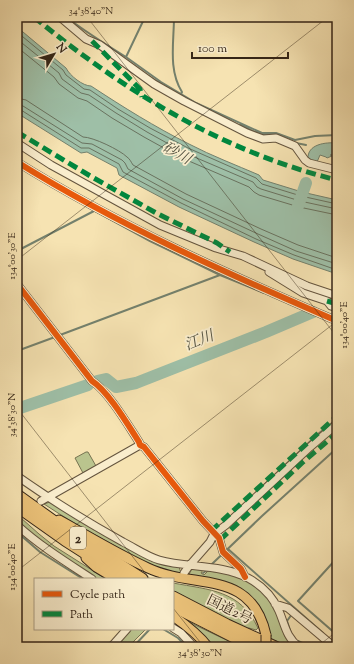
<svg xmlns="http://www.w3.org/2000/svg" width="354" height="664" viewBox="0 0 354 664" font-family="'Sorts Mill Goudy','Noto Serif JP',serif">
<style>
.green{fill:#bac48e;stroke:#777452}
.water{fill:#9ebfa7;stroke:#74816d}
.lines{fill:none;stroke-linecap:round;stroke-linejoin:round}
.shore{stroke:#69725f;stroke-width:1}
.stream{stroke:#74816d;stroke-width:2}
.river{stroke:#9ebfa7;stroke-width:12}
.minor-casing{stroke:#64543e;stroke-width:9}
.major-casing{stroke:#342517;stroke-width:11}
.highway-casing{stroke:#342517;stroke-width:13}
.minor{stroke:#f9edcd;stroke-width:7}
.major{stroke:#ebc279;stroke-width:9}
.highway{stroke:#ebc279;stroke-width:11}
.major-bridge-casing{stroke:#342517;stroke-width:11;stroke-linecap:butt}
.major-bridge{stroke:#ebc279;stroke-width:9}
.quiet{stroke:#00873e;stroke-width:5;stroke-dasharray:10 5;stroke-linecap:butt}
.cycleway-casing{stroke:#f9edcd;stroke-width:8}
.cycleway{stroke:#e8590c;stroke-width:6}
.ticks{fill:none;stroke:#342517;stroke-width:1;stroke-opacity:0.45}
.labels{text-anchor:middle;stroke-width:3.5;stroke-linejoin:round;paint-order:stroke}
.shield{fill:#f9edcd;stroke:#6f614e;stroke-width:1}
.shield-label{font-size:13px;font-weight:bold;fill:#342517}
.street-label{font-size:14px;fill:#342517;stroke:#f9edcd}
.water-label{font-size:15px;font-style:italic;fill:#545342;stroke:#f9edcd}
.neatline{fill:none;stroke:#342517;stroke-width:1.5}
.ticks-label{font-size:10px;text-anchor:middle;fill:#342517}
</style>
<rect width="100%" height="100%" fill="#f6e3b2"/>
<filter id="stains"><feTurbulence type="fractalNoise" baseFrequency=".005" numOctaves="4"/><feColorMatrix values="0 0 0 0 .2 0 0 0 0 .09 0 0 0 0 .02 0 0 0 .5 -.17"/></filter>
<radialGradient id="worn" r=".72"><stop offset=".6" stop-color="#630" stop-opacity="0"/><stop offset="1" stop-color="#630" stop-opacity=".3"/></radialGradient>
<path class="green" d="M 86,452 L 88,452 L 96,466 L 83,473 L 75,458 Z
M 50,502 L 92,528 L 179,567 L 181,573 C 155,570 131,555 108,542 C 86,530 65,518 44,504 Z
M 21,518 L 39,534 L 54,546 L 106,579 L 96,579 L 48,547 L 24,528 L 21,524 Z
M 192,569 L 203,570 L 201,573 L 204,575 L 208,571 C 215,572 222,572 229,574 C 253,579 272,598 280,621 C 284,633 283,638 294,647 L 291,647 L 271,639 C 267,618 257,593 234,586 C 220,581 203,579 188,576 Z
M 173,583 C 210,590 240,590 258,628 L 256,630 L 249,628 L 246,629 L 173,592 Z
M 175,613 L 195,625 L 241,647 L 211,647 Z
M 132,629 L 146,629 L 128,647 L 116,647 Z"/>
<path class="water" d="M 17,27 L 66,68 C 70,76 83,86 91,86 C 123,107 155,127 189,144 C 212,156 236,165 259,175 L 263,180 L 302,192 L 337,200 L 337,274 L 293,259 L 254,242 L 179,207 L 119,175 L 117,168 L 87,152 L 81,153 L 17,113 Z
M 337,143 L 337,154 L 327,158 L 326,157 L 320,155 L 317,162 L 308,159 C 307,144 326,142 337,143 Z"/>
<g class="lines">
<path class="shore" d="M 17,32 L 63,70 L 66,75 L 84,89 L 90,90 L 118,109 L 150,128 L 188,148 L 256,178 L 262,184 L 301,196 L 337,204
M 17,39 L 59,73 L 62,79 L 81,93 L 89,95 L 116,113 L 147,132 L 185,153 L 253,182 L 257,187 L 261,189 L 300,201 L 337,209
M 17,47 L 54,77 L 59,84 L 78,98 L 87,101 L 112,118 L 144,137 L 182,158 L 249,187 L 254,192 L 259,195 L 299,207 L 337,215
M 17,98 L 26,100 L 83,137 C 93,137 120,150 127,157 C 130,159 131,162 133,165 L 186,194 L 261,229 L 298,245 L 337,258
M 17,104 L 23,106 L 82,143 L 92,144 L 122,160 L 125,163 L 128,169 L 183,199 L 258,234 L 296,251 L 337,264
M 17,109 L 21,110 L 81,148 L 89,148 L 119,164 L 123,172 L 181,203 L 256,239 L 294,255 L 337,270"/>
<path class="stream" d="M 66,17 C 86,32 105,44 126,57
M 145,17 L 126,57 L 161,82 L 196,103 L 262,133 L 276,133 L 295,140 L 315,136 L 337,135
M 174,17 C 174,42 168,70 182,92 L 181,94
M 148,76 L 161,84
M 240,125 L 261,135 L 273,135
M 296,143 L 306,145
M 331,155 L 337,157
M 88,207 L 150,241 L 220,275
M 17,251 L 94,211
M 60,335 L 220,275 L 264,293
M 17,351 L 55,337
M 261,488 L 318,434 L 337,419
M 17,532 L 40,552 L 83,579
M 228,549 L 323,633
M 337,558 L 298,601 L 337,635
M 212,564 L 262,516 L 337,448
M 203,573 L 206,571
M 163,629 L 178,638 L 187,647
M 291,633 L 287,621 L 292,614
M 298,641 L 311,647
M 133,647 L 150,629"/>
<path class="river" d="M 298,206 L 306,183
M 97,381 L 106,379 L 116,387 L 136,383 L 266,332 L 313,312
M 17,409 L 88,385"/>
<defs>
<path id="minor" d="M 60,17 L 86,39 L 100,45 L 154,84 L 184,101 L 247,133 L 263,139 L 276,138 L 295,146 L 305,160 L 309,163 L 337,170
M 17,143 L 51,165 L 160,225 L 216,248 L 243,256 L 307,286 L 337,296
M 17,162 C 118,225 228,274 337,321
M 269,272 L 303,293 L 327,301 L 331,306 L 337,308
M 17,284 L 92,381 C 108,391 128,425 139,442 L 140,445 L 144,447 L 203,521 L 219,538 L 223,552 L 241,569 L 245,577
M 17,476 C 51,500 87,522 123,542 C 135,548 146,556 159,560 C 187,568 221,564 248,578 C 261,585 273,597 279,611 C 285,625 286,637 299,647
M 41,501 L 140,445
M 17,525 C 40,546 66,562 92,579
M 184,573 L 189,566 L 210,542 L 214,534 L 226,525 L 310,447 L 337,424
M 275,604 L 288,608 L 333,646
M 173,628 L 181,633 L 194,647
M 111,647 L 127,629"/>
<path id="major" d="M 59,520 C 88,536 117,554 148,568 C 195,590 251,568 266,635
M 86,558 L 96,567 L 116,579
M 173,616 C 186,625 198,634 208,647"/>
<path id="highway" d="M 17,495 L 70,533 L 142,579
M 17,506 L 65,540 L 126,579
M 173,597 L 227,625 L 275,647
M 173,606 L 254,647"/>
</defs>
<use href="#minor" class="minor-casing"/>
<use href="#major" class="major-casing"/>
<use href="#highway" class="highway-casing"/>
<use href="#minor" class="minor"/>
<use href="#major" class="major"/>
<use href="#highway" class="highway"/>
<defs>
<path id="major-bridge" d="M 266,635 L 266,647"/>
</defs>
<use href="#major-bridge" class="major-bridge-casing"/>
<use href="#major-bridge" class="major-bridge"/>
<path class="quiet" d="M 34,17 C 124,91 223,152 337,180
M 92,41 L 140,89 L 142,97
M 17,132 L 92,177 L 158,214 L 217,243 L 230,252
M 327,301 L 337,304
M 211,531 L 337,416
M 220,540 L 303,462 L 337,433"/>
<defs>
<path id="cycleway" d="M 17,162 C 118,225 228,274 337,321
M 17,284 L 92,381 C 108,391 128,425 139,442 L 140,445 L 144,447 L 203,521 L 219,538 L 223,552 L 241,569 L 245,577"/>
</defs>
<use href="#cycleway" class="cycleway-casing"/>
<use href="#cycleway" class="cycleway"/>
</g>
<path class="ticks" d="M 87,17 L 337,337M 17,260 L 328,17M 17,408 L 150,579M 17,571 L 337,321M 173,608 L 204,647M 317,647 L 337,631"/>
<g class="labels">
<rect class="shield" x="70" y="527" width="16" height="22" rx="3"/>
<g class="shield-label">
<text x="78" y="543">2</text>
</g>
<g class="street-label">
<text transform="translate(230 609) rotate(26)" y="5">国道2号</text>
</g>
<g class="water-label">
<text transform="translate(177 153) rotate(29)" y="5">砂川</text>
<text transform="translate(199 340) rotate(-22)" y="5">江川</text>
</g>
</g>
<rect width="354" height="664" fill="none" stroke="#f6e3b2" stroke-width="44"/>
<rect x="34" y="578" width="140" height="52" fill="#f9edcd" stroke="#aa9d84"/>
<rect x="42" y="591" width="20" height="6" fill="#e8590c" stroke="#aa9d84"/>
<text x="70" y="598" font-size="12" fill="#342517">Cycle path</text>
<rect x="42" y="611" width="20" height="6" fill="#00873e" stroke="#aa9d84"/>
<text x="70" y="618" font-size="12" fill="#342517">Path</text>
<g transform="translate(54 54) rotate(52)" stroke="#f9edcd" stroke-width="3" paint-order="stroke">
<path d="M0-3L7 15L0 10L-7 15Z" fill="#342517"/>
<text y="-6" font-size="11" font-weight="bold" text-anchor="middle" fill="#342517">N</text>
</g>
<path d="M192 52v6h96v-6" fill="none" stroke="#342517" stroke-width="2"/>
<text x="198" y="52" font-size="12" fill="#342517" stroke="#f9edcd" stroke-width="3" paint-order="stroke">100 m</text>
<rect x="22" y="22" width="310" height="620" class="neatline"/>
<g class="ticks-label">
<text x="91" y="14">34°38'40"N</text>
<text transform="translate(11 256) rotate(-90)" y="4">134°00'30"E</text>
<text transform="translate(343 325) rotate(-90)" y="4">134°00'40"E</text>
<text transform="translate(11 415) rotate(-90)" y="4">34°38'30"N</text>
<text transform="translate(11 567) rotate(-90)" y="4">134°00'40"E</text>
<text x="200" y="656">34°38'30"N</text>
</g>
<rect width="100%" height="100%" filter="url(#stains)"/>
<rect width="100%" height="100%" fill="url(#worn)"/>
</svg>
